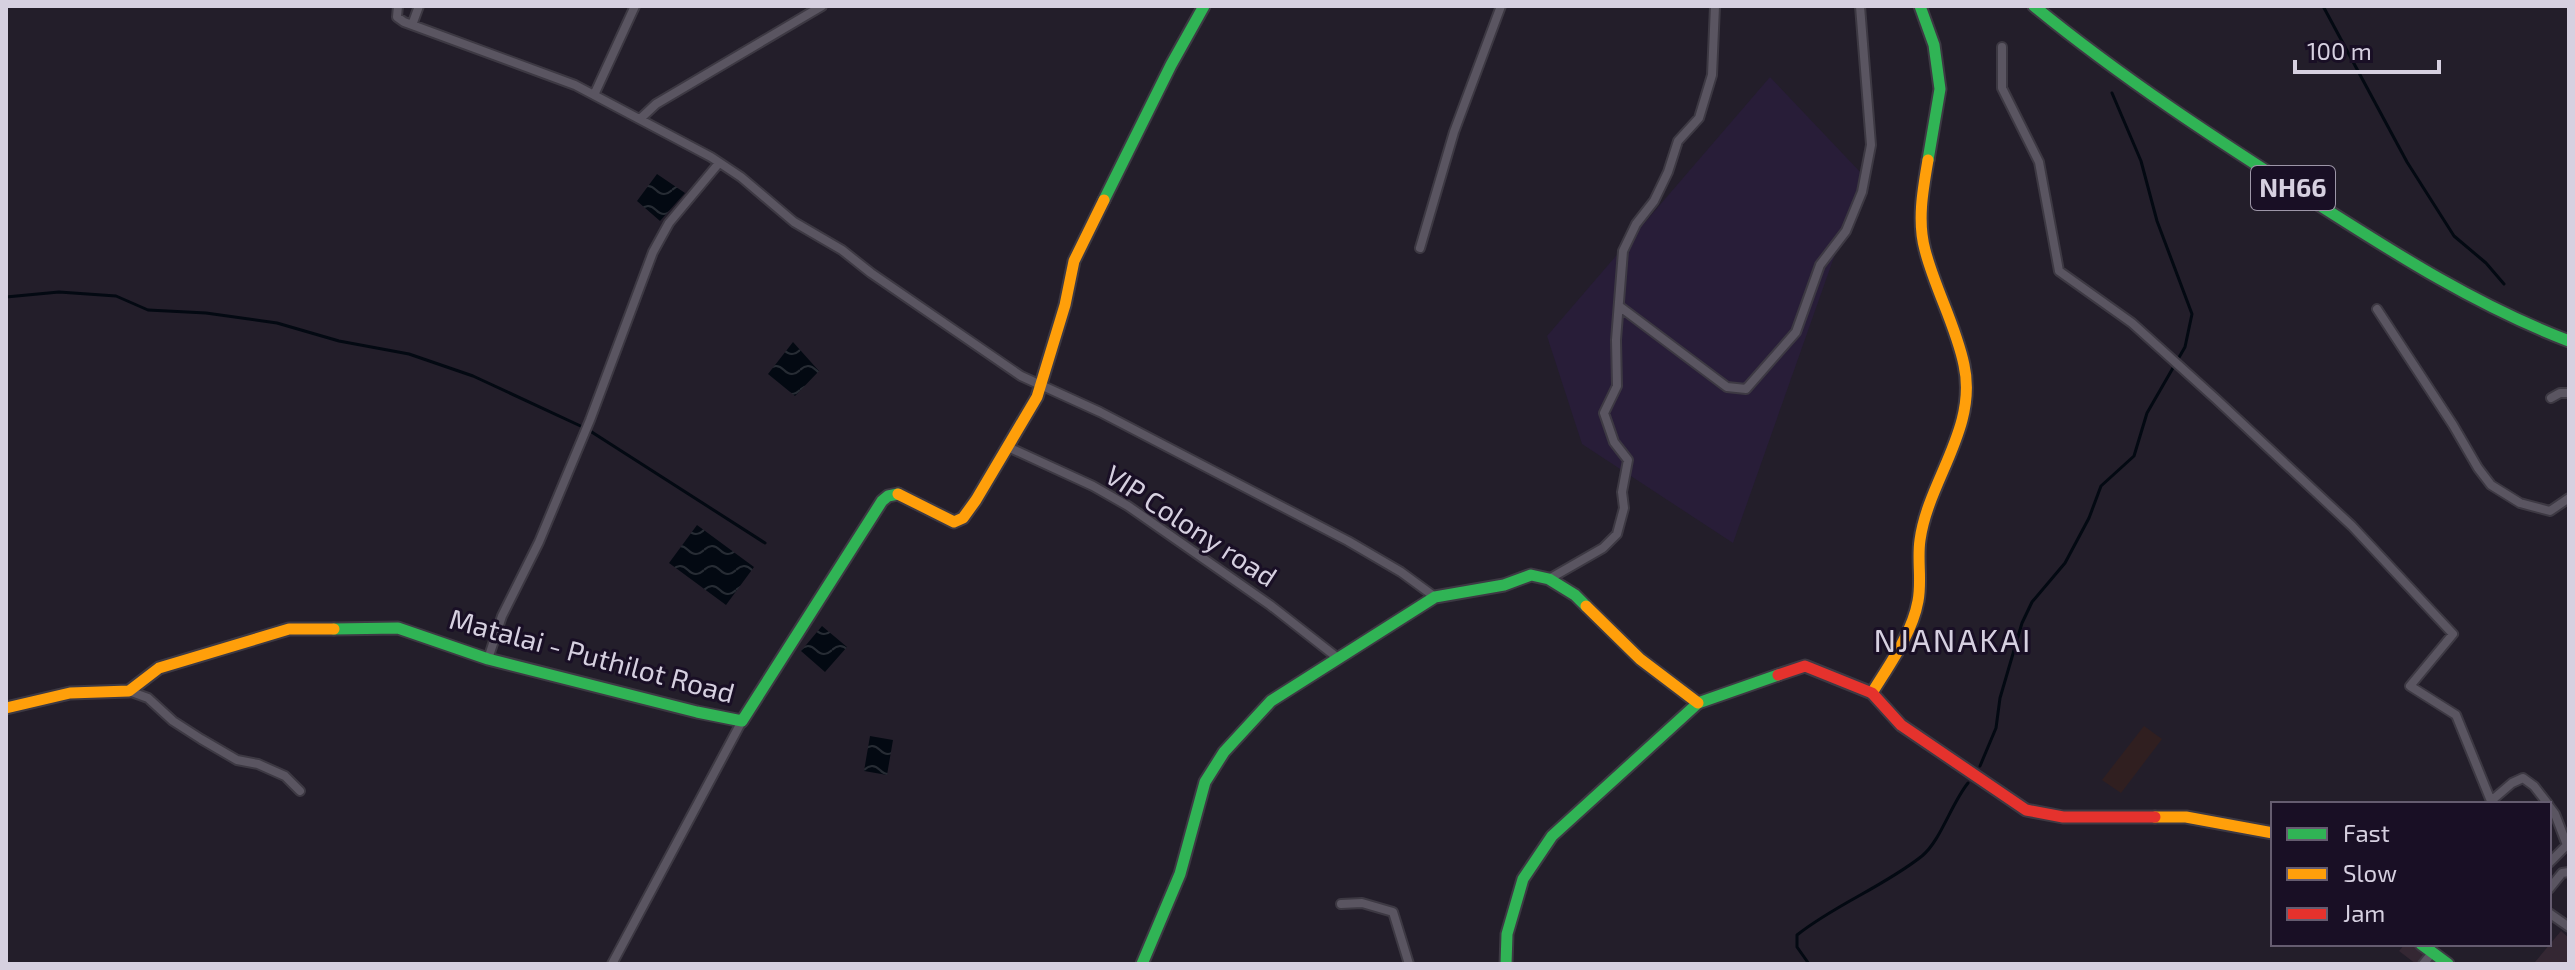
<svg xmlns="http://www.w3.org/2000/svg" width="2575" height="970" viewBox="0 0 2575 970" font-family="'Exo 2',sans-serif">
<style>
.commercial{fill:#342733}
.built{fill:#281d38}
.medical{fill:#301f20}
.water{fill:url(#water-waves)}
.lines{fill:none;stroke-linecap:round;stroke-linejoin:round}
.stream{stroke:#030912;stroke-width:3}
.street-casing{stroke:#3d3943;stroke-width:12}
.fast-casing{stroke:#3d3943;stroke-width:15}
.slow-casing{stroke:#3d3943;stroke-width:15}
.jam-casing{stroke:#3d3943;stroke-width:15}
.street{stroke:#5a5561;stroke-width:8}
.fast{stroke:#30b455;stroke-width:11}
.slow{stroke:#ff9f0a;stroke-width:11}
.jam{stroke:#e5322d;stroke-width:11}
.labels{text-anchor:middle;stroke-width:6;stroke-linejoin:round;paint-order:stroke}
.shield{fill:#190f25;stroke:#9d96a8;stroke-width:2}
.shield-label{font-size:26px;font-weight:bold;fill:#d6d0e0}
.street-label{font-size:28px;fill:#d6d0e0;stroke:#190f25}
.quarter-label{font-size:32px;letter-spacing:2px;fill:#d6d0e0;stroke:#190f25}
</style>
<defs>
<pattern id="water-waves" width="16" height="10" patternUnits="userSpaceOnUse" patternTransform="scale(2)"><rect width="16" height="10" fill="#030912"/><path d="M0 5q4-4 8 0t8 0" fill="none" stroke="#272c34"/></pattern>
</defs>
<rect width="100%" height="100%" fill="#231e2a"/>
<path class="commercial" d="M 2561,931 L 2569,938 L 2569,964 L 2535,962 Z
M 2405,944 L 2413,944 L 2427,956 L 2421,964 L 2416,964 L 2399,951 Z"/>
<path class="built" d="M 1770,77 L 1863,175 L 1733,543 L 1582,444 L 1547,336 Z"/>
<path class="medical" d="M 2144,726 L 2162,739 L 2121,793 L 2102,780 Z"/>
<path class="water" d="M 657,174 L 685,193 L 660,221 L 637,201 Z
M 793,342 L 819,371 L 795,396 L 768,374 Z
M 697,525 L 754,567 L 726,605 L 669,563 Z
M 822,626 L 847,647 L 825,672 L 801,651 Z
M 870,736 L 893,740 L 887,775 L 864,771 Z"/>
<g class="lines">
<path class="stream" d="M 2323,6 L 2407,162 L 2454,236 L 2486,263 L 2504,284
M 6,297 L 59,292 L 116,296 L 148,310 L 206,313 L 277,323 L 339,341 L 409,354 L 473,376 L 587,429 L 765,543
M 1980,766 L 1996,728 L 2000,698 L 2022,623 L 2032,602 L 2065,563 L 2089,518 L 2101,486 L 2134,456 L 2147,413 L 2185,347 L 2192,314 L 2157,221 L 2141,161 L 2112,93
M 1809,964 L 1797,947 L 1797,935 C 1836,904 1883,887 1922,856 C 1941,840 1951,804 1968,783"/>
<defs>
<path id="street" d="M 398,6 L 397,17 L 404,22 L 575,85 L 711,157 L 741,177 L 794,222 L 842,250 L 871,273 L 1021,376 L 1100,412 L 1348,541 L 1401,572 L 1435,597
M 412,25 L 419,6
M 2002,47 L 2002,88 L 2039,162 L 2059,271 L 2132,323 L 2216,399 L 2352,526 L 2453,634 L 2410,686 L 2456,715 L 2491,801 L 2512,783 L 2523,778 L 2534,786 L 2548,804
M 594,95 L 635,6
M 640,119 L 656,104 L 822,6
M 1420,248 L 1454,132 L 1501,6
M 1619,306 L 1727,387 L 1746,389 L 1796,332 L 1820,265 L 1846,231 L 1862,192 L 1871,145 L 1860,6
M 2377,309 L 2453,425 L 2478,468 L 2491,485 L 2520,503 L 2550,511 L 2569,498
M 2551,398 L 2560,393 L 2569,393
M 1008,447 L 1093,486 L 1128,506 L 1270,605 L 1339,659
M 1549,579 L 1603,548 L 1617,534 L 1624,508 L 1622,492 L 1628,460 L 1614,442 L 1604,413 L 1617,386 L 1616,340 L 1623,251 L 1636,224 L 1654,201 L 1668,172 L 1678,141 L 1699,118 L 1712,75 L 1715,6
M 488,659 L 502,616 L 539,542 L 590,420 L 653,252 L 669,223 L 719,163
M 129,691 L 148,698 L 173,721 L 201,739 L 237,760 L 258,764 L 285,776 L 300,791
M 2549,806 L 2555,814 L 2567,845 L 2549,863
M 2549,889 L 2562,873 L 2569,872
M 1341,904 L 1362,903 L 1393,912 L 1409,964
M 2549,913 L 2569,927
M 612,964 L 742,721
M 2423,964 L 2432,953"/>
<path id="fast" d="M 1920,6 L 1934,45 L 1940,89 L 1928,160
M 2034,6 C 2122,78 2217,140 2313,201 C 2396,254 2477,306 2569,341
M 1104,200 L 1171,65 L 1204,6
M 334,629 L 398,628 L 488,659 L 697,712 L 742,721 L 882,501 L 888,496 L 898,494
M 2421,944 L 2448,964
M 1142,964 L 1180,874 L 1205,782 L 1224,752 L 1271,701 L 1435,597 L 1504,585 L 1531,575 L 1549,579 L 1575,595 L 1586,606
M 1506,964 L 1507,934 L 1523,879 L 1552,836 L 1698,703 L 1778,675"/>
<path id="slow" d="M 898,494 L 954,522 L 963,518 L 976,500 L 1037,397 L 1065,305 L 1074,261 L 1104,200
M 1586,606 L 1640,659 L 1698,703
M 1872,693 C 1889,665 1912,634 1918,601 C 1922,581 1917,560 1920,540 C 1928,481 1978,428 1964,365 C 1956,326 1935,289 1925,250 C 1917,221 1923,189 1928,160
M 6,708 L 70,693 L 129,691 L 159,668 L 289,629 L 334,629
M 2155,817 L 2186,817 L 2273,833"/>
<path id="jam" d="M 1778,675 L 1805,666 L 1872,693 L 1901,725 L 2026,810 L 2063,817 L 2155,817"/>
</defs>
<use href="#street" class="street-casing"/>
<use href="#fast" class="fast-casing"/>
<use href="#slow" class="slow-casing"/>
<use href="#jam" class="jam-casing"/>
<use href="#street" class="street"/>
<use href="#fast" class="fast"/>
<use href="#slow" class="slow"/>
<use href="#jam" class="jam"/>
</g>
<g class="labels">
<rect class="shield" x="2251" y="166" width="84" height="44" rx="6"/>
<g class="shield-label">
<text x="2293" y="197">NH66</text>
</g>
<g class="street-label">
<text transform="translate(1191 526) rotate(33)" y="10">VIP Colony road</text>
<text transform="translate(592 656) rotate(15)" y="10">Matalai - Puthilot Road</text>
</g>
<g class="quarter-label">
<text x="1953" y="652">NJANAKAI</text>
</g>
</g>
<rect width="2575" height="970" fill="none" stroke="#d6d0e0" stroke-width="16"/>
<rect x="2271" y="802" width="280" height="144" fill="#190f25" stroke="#655c70" stroke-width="2"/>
<rect x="2287" y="828" width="40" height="12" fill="#30b455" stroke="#655c70" stroke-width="2"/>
<text x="2343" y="842" font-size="24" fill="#d6d0e0">Fast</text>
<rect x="2287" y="868" width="40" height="12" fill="#ff9f0a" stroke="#655c70" stroke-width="2"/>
<text x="2343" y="882" font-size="24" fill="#d6d0e0">Slow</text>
<rect x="2287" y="908" width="40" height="12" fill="#e5322d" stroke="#655c70" stroke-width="2"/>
<text x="2343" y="922" font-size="24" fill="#d6d0e0">Jam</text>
<path d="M2295 60v12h144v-12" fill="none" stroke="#d6d0e0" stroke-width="4"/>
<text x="2307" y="60" font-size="24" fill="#d6d0e0" stroke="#190f25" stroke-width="6" paint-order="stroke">100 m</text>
</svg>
